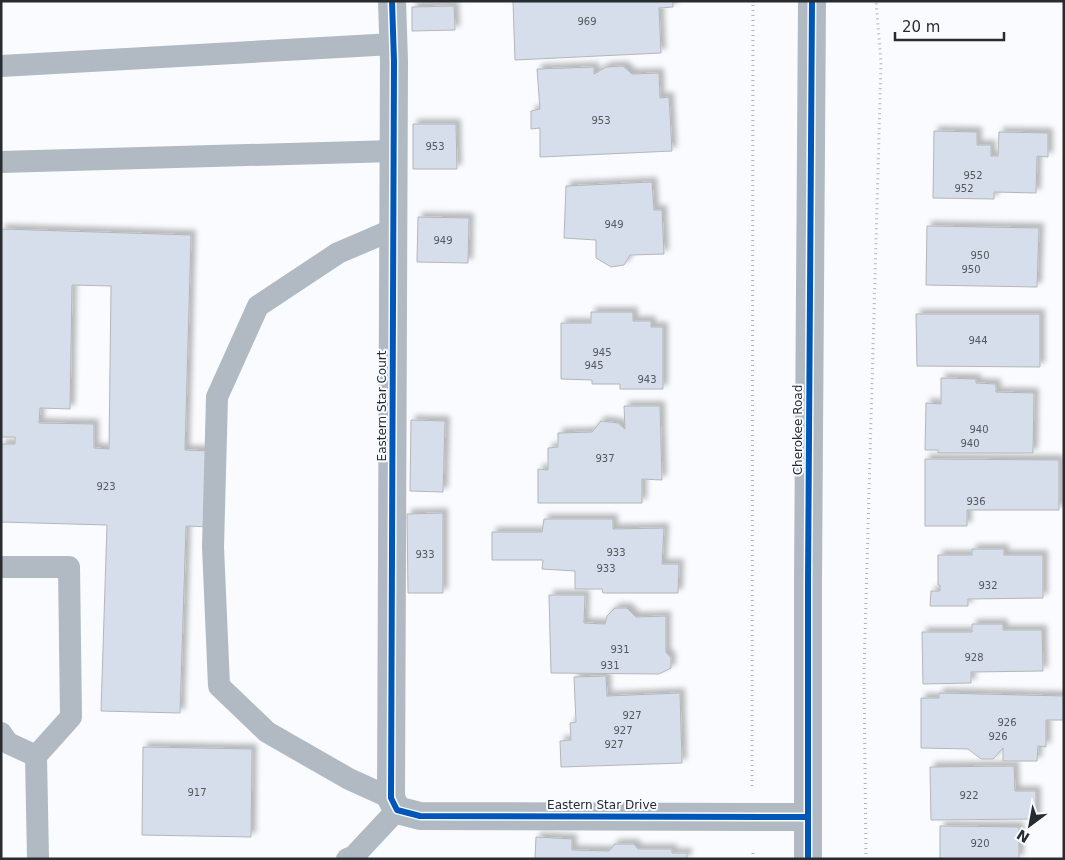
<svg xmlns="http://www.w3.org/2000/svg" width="1065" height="860" viewBox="0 0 1065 860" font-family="'DejaVu Sans',sans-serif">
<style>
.building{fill:#d5deea;stroke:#b4b6b9;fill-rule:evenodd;filter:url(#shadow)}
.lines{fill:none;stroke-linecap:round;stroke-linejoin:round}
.path{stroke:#b0b5bc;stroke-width:3;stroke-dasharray:1 4;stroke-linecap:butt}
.lane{stroke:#b1b9c2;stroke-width:22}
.street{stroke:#b1b9c2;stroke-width:28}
.cycleway-casing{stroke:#f8fbff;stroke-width:9}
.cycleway{stroke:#0057b8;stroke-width:6}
.labels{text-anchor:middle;stroke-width:4;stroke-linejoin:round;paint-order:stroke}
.number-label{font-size:10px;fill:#53585e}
.street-label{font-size:12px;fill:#282b2f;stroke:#f8fbff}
</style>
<defs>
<filter id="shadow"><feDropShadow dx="4.5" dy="-4.5" stdDeviation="2.5" flood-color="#0004"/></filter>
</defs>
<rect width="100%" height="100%" fill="#f9fbfe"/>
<path class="building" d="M 513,1 L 673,1 L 673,7 L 659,8 L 661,53 L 515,60 Z
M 454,6 L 455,30 L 412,31 L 412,7 Z
M 623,66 L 632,74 L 659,73 L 660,98 L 669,97 L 672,151 L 540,157 L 540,128 L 531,129 L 531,111 L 540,109 L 537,69 L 594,67 L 594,74 L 606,67 Z
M 413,124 L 456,124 L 457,169 L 413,169 Z
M 934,131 L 977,132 L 977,145 L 991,145 L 991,156 L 998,156 L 999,132 L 1048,133 L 1048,157 L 1037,156 L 1036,193 L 994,192 L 994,199 L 933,198 Z
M 652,182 L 654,210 L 662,210 L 664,254 L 630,255 L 624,265 L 611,267 L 596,258 L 596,240 L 564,238 L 566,186 Z
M 418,217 L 469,218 L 468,263 L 417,262 Z
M 927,226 L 1039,228 L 1037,287 L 926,285 Z
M 1,229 L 191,235 L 185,450 L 213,451 L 210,527 L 186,526 L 180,713 L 101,711 L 107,525 L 1,522 L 1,444 L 15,444 L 15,437 L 1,437 ZM 72,285 L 111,286 L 109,449 L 94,448 L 94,424 L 39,423 L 40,408 L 70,409 Z
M 591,312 L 633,312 L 633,321 L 651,321 L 651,327 L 663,327 L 663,389 L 620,389 L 620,384 L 592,384 L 592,380 L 561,379 L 561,323 L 591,323 Z
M 916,314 L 1040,314 L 1040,367 L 917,366 Z
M 941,378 L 976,379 L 976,383 L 996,384 L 996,392 L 1034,393 L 1033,453 L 938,453 L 938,450 L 925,450 L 926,403 L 941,404 Z
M 624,406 L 660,406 L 662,480 L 642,479 L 642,503 L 538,503 L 538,469 L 548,470 L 548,448 L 558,447 L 558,433 L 592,432 L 601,421 L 618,423 L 625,429 Z
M 411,420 L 445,421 L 443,492 L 410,491 Z
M 925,459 L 1059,460 L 1059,510 L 967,510 L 967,526 L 925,526 Z
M 443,513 L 443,593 L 408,593 L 407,514 Z
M 544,519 L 613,519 L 613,529 L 664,528 L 662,564 L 679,564 L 678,593 L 603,593 L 602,589 L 575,589 L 575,571 L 542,569 L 543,560 L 492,560 L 492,532 L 542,532 Z
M 972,549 L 1004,549 L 1004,555 L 1043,555 L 1043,598 L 968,599 L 968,606 L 930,606 L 931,591 L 940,591 L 940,585 L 938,585 L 938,555 L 972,555 Z
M 549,595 L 585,595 L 584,623 L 605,624 L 607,616 L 615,608 L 627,608 L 636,617 L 666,616 L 666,652 L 671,658 L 671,668 L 659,674 L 551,673 Z
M 972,624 L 1003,624 L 1003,630 L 1042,630 L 1043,671 L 971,672 L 971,683 L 923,684 L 922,632 L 972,632 Z
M 606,676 L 607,696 L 680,693 L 682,763 L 561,767 L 560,741 L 571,740 L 570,723 L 576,722 L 574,677 Z
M 939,693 L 1064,696 L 1064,720 L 1046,720 L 1046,747 L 1038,746 L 1037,761 L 1003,761 L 1003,748 L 993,759 L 981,759 L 968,749 L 921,748 L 921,698 L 939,698 Z
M 143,747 L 252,749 L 251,837 L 142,835 Z
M 1014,766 L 1015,791 L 1036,791 L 1036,819 L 931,820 L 930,767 Z
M 940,826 L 1019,827 L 1019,859 L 940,859 Z
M 536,837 L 572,839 L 572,850 L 609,851 L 615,844 L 634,844 L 638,849 L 672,849 L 672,853 L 687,853 L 687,859 L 535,859 Z"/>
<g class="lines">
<path class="path" d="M 752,786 L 753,1
M 753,859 L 753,849
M 866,859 L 864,672 L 881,63 L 876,1"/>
<path class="lane" d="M 1,66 L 393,44
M 1,162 L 394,151
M 1,567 L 69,567 L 71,717 L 36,756 L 38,859
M 1,733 L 8,743 L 36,756
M 391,798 L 349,779 L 267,732 L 219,686 L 213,547 L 217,397 L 258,306 L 338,253 L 394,229
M 347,859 L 354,856 L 397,810"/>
<path class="street" d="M 392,1 L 394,61 L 391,798 L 397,810 L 420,816 L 808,817
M 808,859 L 808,581 L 812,1"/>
<defs>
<path id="cycleway" d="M 392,1 L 394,61 L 391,798 L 397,810 L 420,816 L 808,817
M 808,859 L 808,581 L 812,1"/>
</defs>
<use href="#cycleway" class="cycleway-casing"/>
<use href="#cycleway" class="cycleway"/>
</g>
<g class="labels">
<g class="number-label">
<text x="587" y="25">969</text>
<text x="601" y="124">953</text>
<text x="435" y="150">953</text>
<text x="973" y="179">952</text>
<text x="964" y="192">952</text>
<text x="614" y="228">949</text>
<text x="443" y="244">949</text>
<text x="980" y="259">950</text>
<text x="971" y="273">950</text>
<text x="978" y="344">944</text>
<text x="602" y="356">945</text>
<text x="594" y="369">945</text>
<text x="647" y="383">943</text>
<text x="979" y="433">940</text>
<text x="970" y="447">940</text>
<text x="605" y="462">937</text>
<text x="106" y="490">923</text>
<text x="976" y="505">936</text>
<text x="616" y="556">933</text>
<text x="425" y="558">933</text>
<text x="606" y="572">933</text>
<text x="988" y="589">932</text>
<text x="620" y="653">931</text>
<text x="974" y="661">928</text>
<text x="610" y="669">931</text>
<text x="632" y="719">927</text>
<text x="1007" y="726">926</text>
<text x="623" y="734">927</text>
<text x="998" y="740">926</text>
<text x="614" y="748">927</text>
<text x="197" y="796">917</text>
<text x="969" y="799">922</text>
<text x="980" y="847">920</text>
</g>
<g class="street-label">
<text transform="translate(382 406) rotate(-90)" y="4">Eastern Star Court</text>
<text transform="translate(798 430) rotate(-90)" y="4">Cherokee Road</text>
<text x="602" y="809">Eastern Star Drive</text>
</g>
</g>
<rect width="1065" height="860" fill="none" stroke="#282b2f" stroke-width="5"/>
<g transform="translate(1030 825) rotate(212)" stroke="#f8fbff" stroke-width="4" paint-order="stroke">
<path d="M0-4L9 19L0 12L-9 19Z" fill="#282b2f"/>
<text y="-8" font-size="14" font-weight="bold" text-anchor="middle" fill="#282b2f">N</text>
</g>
<path d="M895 32v8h109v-8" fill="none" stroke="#282b2f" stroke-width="2.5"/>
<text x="902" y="32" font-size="15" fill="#282b2f" stroke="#f8fbff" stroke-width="4" paint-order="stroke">20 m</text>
</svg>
